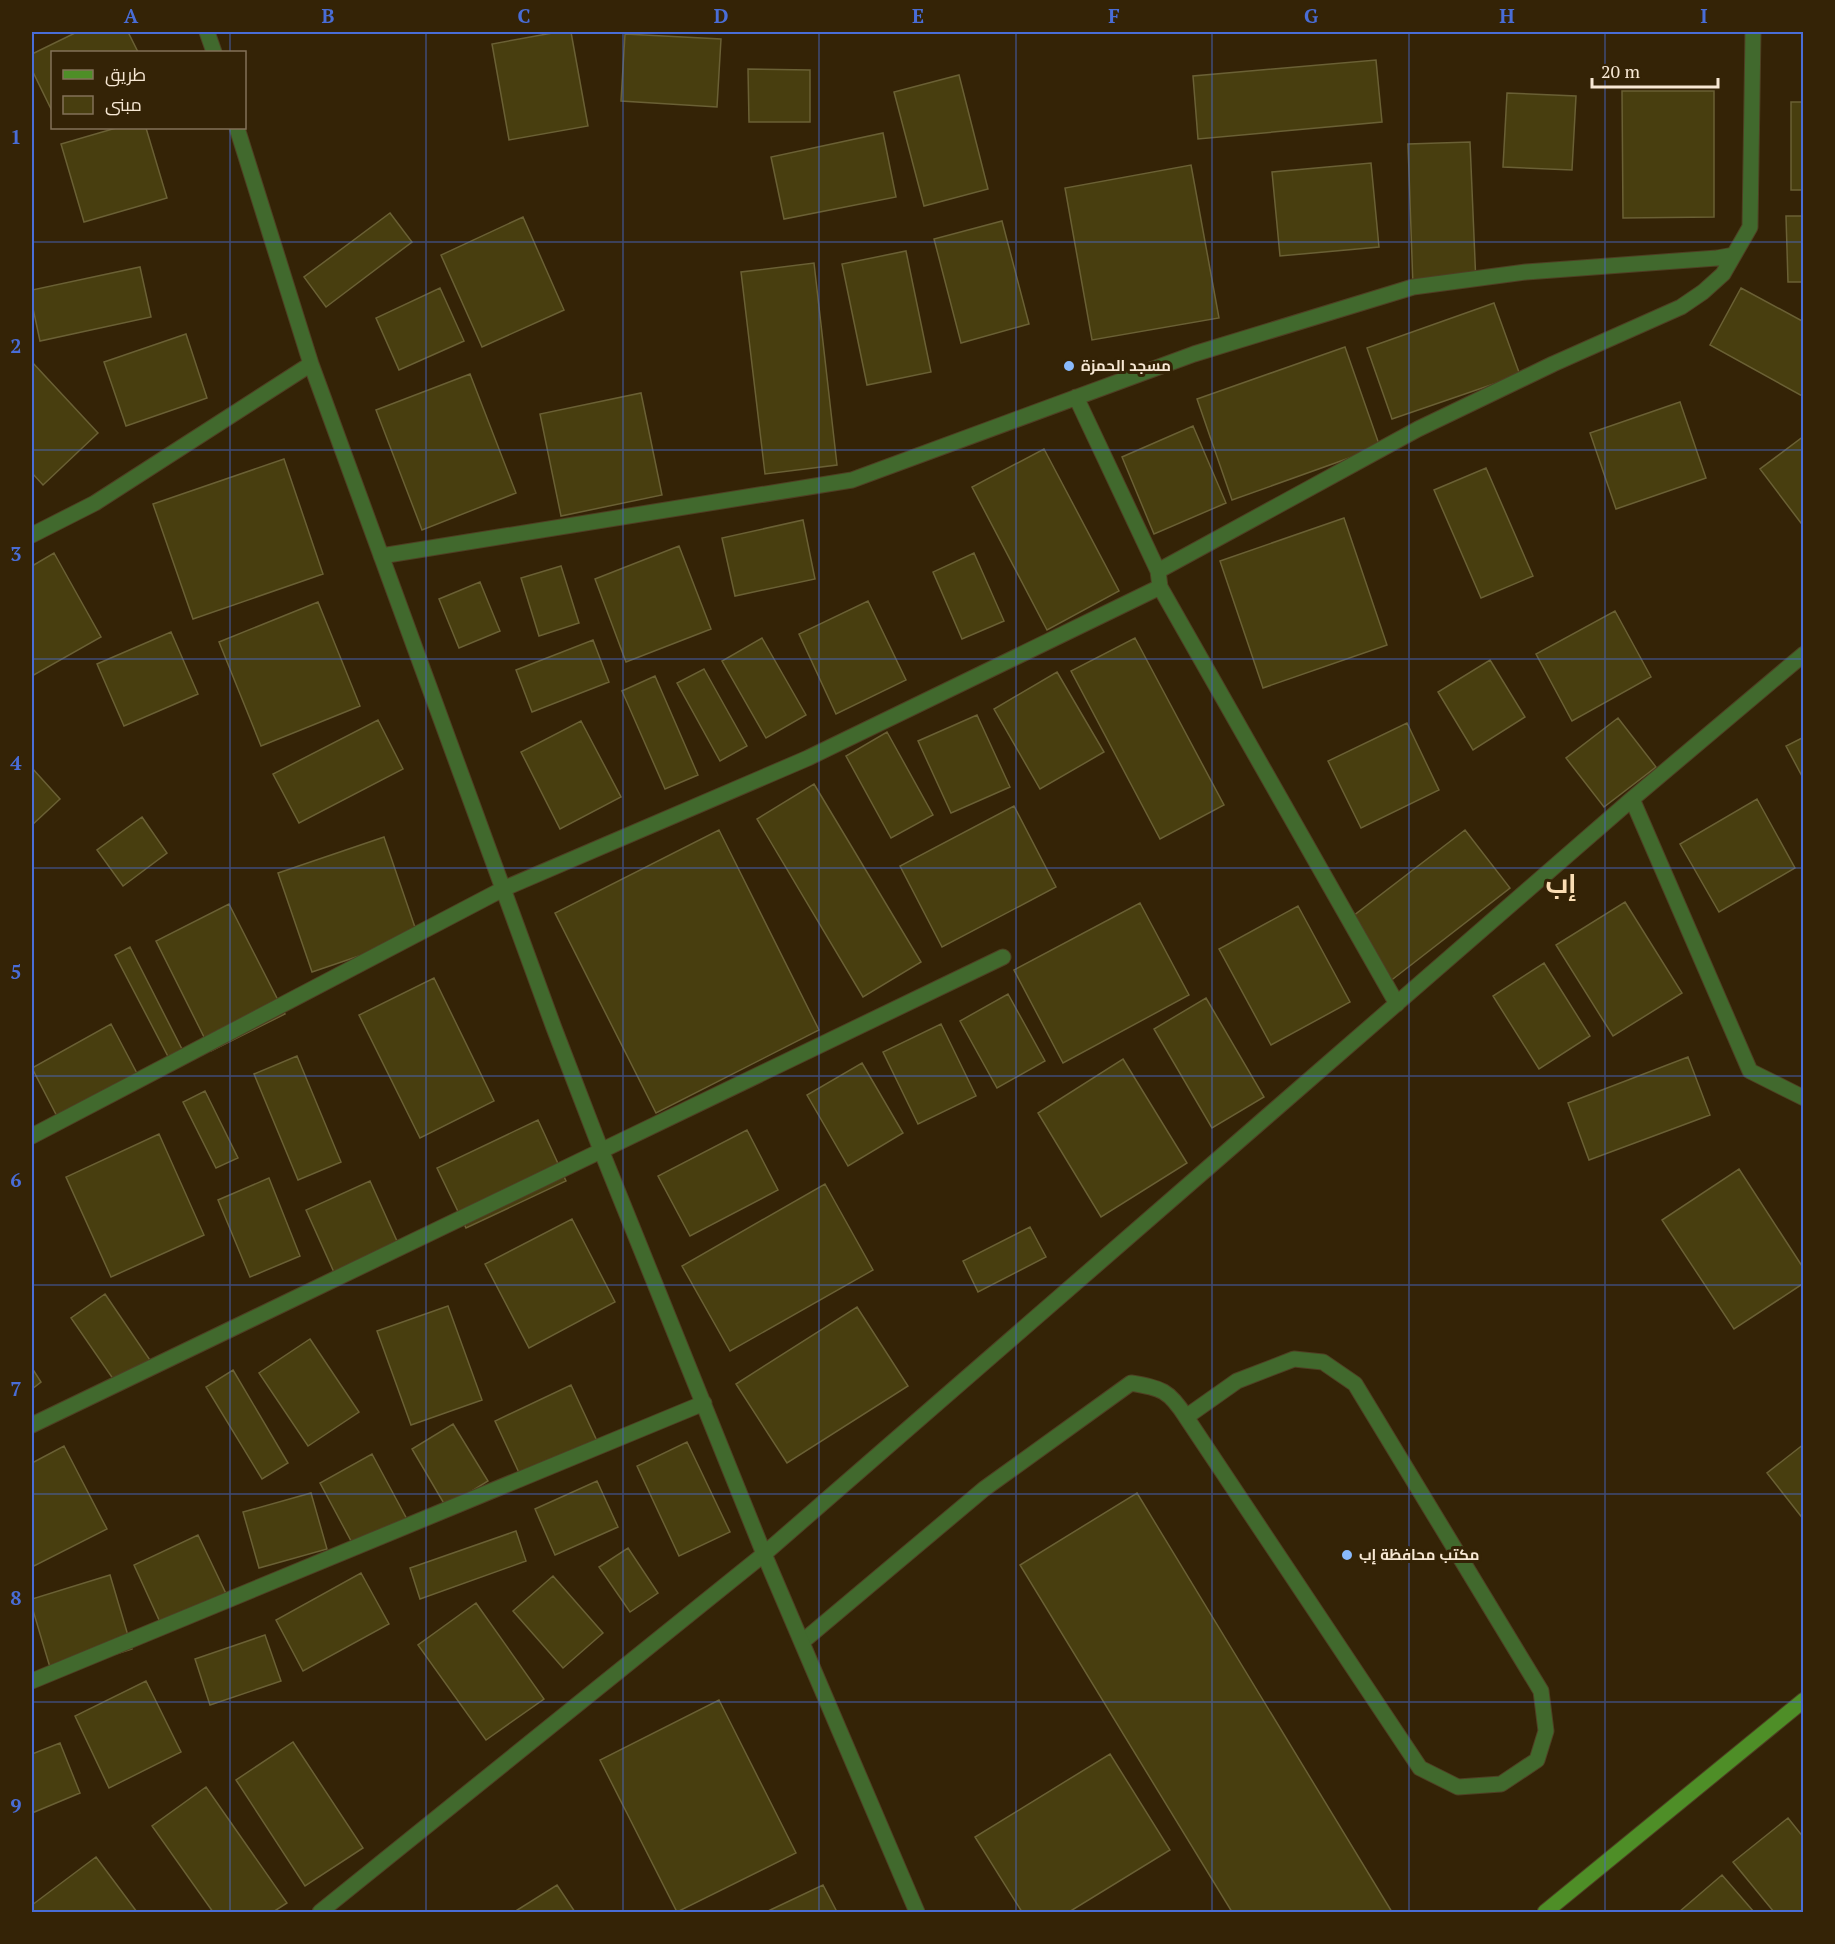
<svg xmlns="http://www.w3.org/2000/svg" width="1835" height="1944" viewBox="0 0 1835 1944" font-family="'PT Serif',Cairo,serif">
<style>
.building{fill:#483e0f;stroke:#6a6035;stroke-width:1.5}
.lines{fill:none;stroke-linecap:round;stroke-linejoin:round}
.lane-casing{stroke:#4f3f23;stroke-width:17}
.street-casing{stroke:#4f3f23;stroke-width:17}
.secondary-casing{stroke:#4f3f23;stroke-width:17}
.lane{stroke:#41692d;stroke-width:15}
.street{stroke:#41692d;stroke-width:15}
.secondary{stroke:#4e8e27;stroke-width:15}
.grid{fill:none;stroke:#496dd7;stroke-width:1.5;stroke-opacity:0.55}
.poi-dot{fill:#89bafc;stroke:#342306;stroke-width:2}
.labels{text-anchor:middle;stroke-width:6;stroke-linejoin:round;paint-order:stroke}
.poi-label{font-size:15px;font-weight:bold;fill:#f7e8d4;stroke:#342306;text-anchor:start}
.town-label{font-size:27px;font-weight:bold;fill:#faddb3;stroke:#342306}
.neatline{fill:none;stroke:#496dd7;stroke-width:2}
.grid-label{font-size:20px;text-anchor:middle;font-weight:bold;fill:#496dd7}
</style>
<rect width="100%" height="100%" fill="#342306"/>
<path class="building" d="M 77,32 L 128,32 L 138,52 L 52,52 L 52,111 L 32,70 L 32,54 Z
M 558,32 L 571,32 L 588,126 L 509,140 L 492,44 Z
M 625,34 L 721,39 L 717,107 L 621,101 Z
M 1376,60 L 1382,122 L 1198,139 L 1193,76 Z
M 748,69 L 810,70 L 810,122 L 749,122 Z
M 959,75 L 988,189 L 924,206 L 894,92 Z
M 1622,91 L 1714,91 L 1714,217 L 1623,218 Z
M 1507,93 L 1576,96 L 1572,170 L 1503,167 Z
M 1791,102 L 1804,102 L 1804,190 L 1791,190 Z
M 116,128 L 146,128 L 167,198 L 84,222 L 61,144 Z
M 883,133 L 896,197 L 784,219 L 771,157 Z
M 1470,142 L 1476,284 L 1413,287 L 1408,144 Z
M 1371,163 L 1379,247 L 1280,256 L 1272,172 Z
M 1191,165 L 1219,318 L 1092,340 L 1065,188 Z
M 390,213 L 412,242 L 326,307 L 304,277 Z
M 1786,216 L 1804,216 L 1804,282 L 1788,282 Z
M 523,217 L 564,310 L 482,347 L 441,255 Z
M 1002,221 L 1029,324 L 961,343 L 934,239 Z
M 906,251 L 931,372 L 867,385 L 842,264 Z
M 814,263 L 837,465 L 765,474 L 741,272 Z
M 140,267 L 151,317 L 40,341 L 32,304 L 32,290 Z
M 440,288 L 464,341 L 399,370 L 376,318 Z
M 1741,288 L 1804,322 L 1804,397 L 1710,345 Z
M 1494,303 L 1520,375 L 1392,419 L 1367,348 Z
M 186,334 L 207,398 L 126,426 L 104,362 Z
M 1345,347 L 1380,447 L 1232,500 L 1197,399 Z
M 32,362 L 98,433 L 43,485 L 32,473 Z
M 470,374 L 516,493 L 422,530 L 376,410 Z
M 641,393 L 662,495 L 561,516 L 540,414 Z
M 1680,402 L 1706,478 L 1616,509 L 1590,433 Z
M 1193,426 L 1226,503 L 1154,534 L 1122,457 Z
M 1804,436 L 1804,527 L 1760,469 Z
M 1044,449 L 1119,591 L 1047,630 L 972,487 Z
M 284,459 L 323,574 L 193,619 L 153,504 Z
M 1486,468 L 1533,576 L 1481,598 L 1434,490 Z
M 1344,518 L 1387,645 L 1263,688 L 1220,561 Z
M 803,520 L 815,579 L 735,596 L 722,538 Z
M 679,546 L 711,629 L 626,662 L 595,579 Z
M 54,553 L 101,637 L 32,676 L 32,566 Z
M 974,553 L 1004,621 L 962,639 L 933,572 Z
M 561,566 L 579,623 L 539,636 L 521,578 Z
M 480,582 L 500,631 L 459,648 L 439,599 Z
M 868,601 L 906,680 L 836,714 L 799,634 Z
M 318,602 L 360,706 L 261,746 L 219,642 Z
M 1615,611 L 1651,677 L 1572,721 L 1536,654 Z
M 171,632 L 198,694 L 124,726 L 97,664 Z
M 762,638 L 806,715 L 766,738 L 722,661 Z
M 1135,638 L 1224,805 L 1160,839 L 1071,671 Z
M 593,640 L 609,682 L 532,712 L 516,670 Z
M 1490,660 L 1525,717 L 1473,750 L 1438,692 Z
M 704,669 L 747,746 L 720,761 L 677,683 Z
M 1057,672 L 1104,752 L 1040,789 L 994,709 Z
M 655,676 L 698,775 L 665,789 L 622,691 Z
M 977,715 L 1010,787 L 951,813 L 918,741 Z
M 1618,718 L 1656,767 L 1604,807 L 1566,758 Z
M 378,720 L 403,769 L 299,823 L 273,774 Z
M 581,721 L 621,797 L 560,829 L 521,752 Z
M 1407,723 L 1439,790 L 1361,828 L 1328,761 Z
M 887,732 L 933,815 L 891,838 L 846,756 Z
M 1804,737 L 1804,780 L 1786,746 Z
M 32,768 L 60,799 L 32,825 Z
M 814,784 L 921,962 L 863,997 L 757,819 Z
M 1757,799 L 1795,868 L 1719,912 L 1680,844 Z
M 1014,806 L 1056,887 L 942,947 L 900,866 Z
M 142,817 L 167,853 L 123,886 L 97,850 Z
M 719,830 L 819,1030 L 656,1113 L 555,913 Z
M 1465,830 L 1510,888 L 1389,982 L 1344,923 Z
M 384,837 L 418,936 L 312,972 L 278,873 Z
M 1625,902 L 1682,993 L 1613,1036 L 1556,945 Z
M 1140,903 L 1189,995 L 1063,1063 L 1014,970 Z
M 229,904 L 285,1014 L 211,1051 L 156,941 Z
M 1298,906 L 1350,1002 L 1271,1045 L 1219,949 Z
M 130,947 L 187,1059 L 173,1066 L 115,955 Z
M 1544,963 L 1590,1036 L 1539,1069 L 1493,996 Z
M 434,978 L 494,1101 L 420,1138 L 359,1015 Z
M 1008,994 L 1045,1061 L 997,1088 L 960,1021 Z
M 1206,998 L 1264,1097 L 1212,1128 L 1154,1029 Z
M 111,1024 L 141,1081 L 61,1124 L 32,1068 Z
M 941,1024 L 976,1096 L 918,1124 L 883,1052 Z
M 297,1056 L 341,1162 L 298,1180 L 254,1074 Z
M 1688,1057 L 1710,1115 L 1589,1160 L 1568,1103 Z
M 1123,1059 L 1187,1163 L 1101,1217 L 1038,1113 Z
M 862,1063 L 903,1133 L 848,1166 L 807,1095 Z
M 205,1091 L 238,1158 L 216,1168 L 183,1102 Z
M 538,1120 L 566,1181 L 466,1228 L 437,1168 Z
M 747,1130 L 778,1190 L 690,1236 L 658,1176 Z
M 159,1134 L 204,1235 L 111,1277 L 66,1177 Z
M 1739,1169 L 1804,1269 L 1804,1283 L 1734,1329 L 1662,1220 Z
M 269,1178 L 300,1256 L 250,1277 L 218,1200 Z
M 370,1181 L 401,1250 L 337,1279 L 306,1210 Z
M 825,1184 L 873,1270 L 730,1351 L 682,1266 Z
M 572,1219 L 615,1302 L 529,1348 L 485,1264 Z
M 1030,1227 L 1046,1257 L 978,1292 L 963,1261 Z
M 105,1294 L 152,1363 L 118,1386 L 71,1318 Z
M 448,1306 L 482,1400 L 411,1425 L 377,1331 Z
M 857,1307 L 908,1386 L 787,1463 L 736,1384 Z
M 310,1339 L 359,1412 L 308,1446 L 259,1373 Z
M 32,1368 L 41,1382 L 32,1389 Z
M 233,1370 L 288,1463 L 262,1479 L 206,1387 Z
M 571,1385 L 597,1441 L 521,1477 L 495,1421 Z
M 453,1424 L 488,1481 L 446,1507 L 412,1449 Z
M 687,1442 L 730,1532 L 679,1556 L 637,1466 Z
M 1804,1444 L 1804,1520 L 1767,1473 Z
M 64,1446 L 107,1529 L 34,1566 L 32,1561 L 32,1463 Z
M 372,1454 L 409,1523 L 357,1552 L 320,1483 Z
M 597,1481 L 618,1527 L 555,1555 L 535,1509 Z
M 311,1493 L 327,1549 L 259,1568 L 243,1512 Z
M 1137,1493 L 1392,1912 L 1232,1912 L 1020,1565 Z
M 516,1531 L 526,1561 L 420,1599 L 410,1568 Z
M 198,1535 L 230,1602 L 165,1633 L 134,1565 Z
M 628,1548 L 658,1593 L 630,1612 L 599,1567 Z
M 361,1573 L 389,1624 L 303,1671 L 276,1620 Z
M 110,1575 L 132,1649 L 52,1674 L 32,1607 L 32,1599 Z
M 553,1576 L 603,1633 L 563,1668 L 513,1611 Z
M 476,1603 L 544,1699 L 486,1740 L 418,1645 Z
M 265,1635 L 281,1681 L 210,1705 L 195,1659 Z
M 146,1681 L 181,1752 L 109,1788 L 75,1716 Z
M 719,1700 L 796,1853 L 677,1912 L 600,1760 Z
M 293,1742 L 363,1848 L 305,1886 L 236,1780 Z
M 60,1743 L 80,1793 L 32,1813 L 32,1754 Z
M 1110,1754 L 1170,1850 L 1069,1912 L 1022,1912 L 975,1837 Z
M 206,1787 L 287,1903 L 273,1912 L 213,1912 L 152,1826 Z
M 1788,1818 L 1804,1838 L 1804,1912 L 1774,1912 L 1733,1862 Z
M 96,1857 L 137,1912 L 32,1912 L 32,1905 Z
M 1722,1875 L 1754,1912 L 1679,1912 Z
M 557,1885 L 575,1912 L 514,1912 Z
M 823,1885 L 837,1912 L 766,1912 Z"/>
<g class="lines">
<defs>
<path id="lane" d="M 802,1642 L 984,1489 L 1131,1383 C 1161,1388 1169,1390 1186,1417 L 1420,1768 L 1458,1787 L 1501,1784 L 1537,1760 L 1546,1731 L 1541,1691 L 1355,1384 L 1323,1362 L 1294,1359 L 1237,1381 L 1186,1417"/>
<path id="street" d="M 207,32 L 214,52
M 237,128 L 311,364 L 554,1028 L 601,1150 L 764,1554 L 917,1912
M 1076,397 L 1158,571 L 1160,587 L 1397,1004
M 32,535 L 95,503 L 311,364
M 381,556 L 852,480 L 1194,354 L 1413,287 L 1526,272 L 1717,258 L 1734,255
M 1158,571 L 1418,429 L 1553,364 L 1681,307 L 1703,292 L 1723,274 L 1750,227 L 1753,32
M 1632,799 L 1750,1071 L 1804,1098
M 32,1136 L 503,889 L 808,758 L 1160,587
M 32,1425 L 1003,957
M 32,1681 L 704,1403
M 320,1912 L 764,1554 L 1632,799 L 1804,654"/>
<path id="secondary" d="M 1545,1912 L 1804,1700"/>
</defs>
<use href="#lane" class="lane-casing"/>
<use href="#street" class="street-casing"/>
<use href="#secondary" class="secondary-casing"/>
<use href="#lane" class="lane"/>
<use href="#street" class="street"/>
<use href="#secondary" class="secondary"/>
</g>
<path class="grid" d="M 230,32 L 230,52M 426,32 L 426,1912M 623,32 L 623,1912M 819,32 L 819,1912M 1016,32 L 1016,1912M 1212,32 L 1212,1912M 1409,32 L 1409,1912M 1605,32 L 1605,1912M 230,128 L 230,1912M 32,242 L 1804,242M 32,450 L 1804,450M 32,659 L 1804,659M 32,868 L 1804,868M 32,1076 L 1804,1076M 32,1285 L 1804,1285M 32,1494 L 1804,1494M 32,1702 L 1804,1702"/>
<g class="poi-dot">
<circle cx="1069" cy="366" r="6"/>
<circle cx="1347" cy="1555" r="6"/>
</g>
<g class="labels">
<g class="poi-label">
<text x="1081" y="371">مسجد الحمزة</text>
<text x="1359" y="1560">مكتب محافظة إب</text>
</g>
<g class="town-label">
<text x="1561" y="893">إب</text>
</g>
</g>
<rect width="1835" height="1944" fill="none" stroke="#342306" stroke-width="66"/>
<rect x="51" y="51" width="195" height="78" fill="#342306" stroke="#827258" stroke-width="1.5"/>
<rect x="63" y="70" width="30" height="9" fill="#4e8e27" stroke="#827258" stroke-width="1.5"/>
<text x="105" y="81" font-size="18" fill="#f7e8d4">طريق</text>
<rect x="63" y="96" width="30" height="18" fill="#483e0f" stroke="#827258" stroke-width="1.5"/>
<text x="105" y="111" font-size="18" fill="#f7e8d4">مبنى</text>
<path d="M1592 78v9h126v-9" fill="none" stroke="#f7e8d4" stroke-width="3"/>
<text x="1601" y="78" font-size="18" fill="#f7e8d4" stroke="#342306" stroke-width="4.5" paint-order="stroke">20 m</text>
<rect x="33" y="33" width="1769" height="1878" class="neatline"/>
<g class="grid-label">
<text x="131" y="23">A</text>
<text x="328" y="23">B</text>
<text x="524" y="23">C</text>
<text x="721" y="23">D</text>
<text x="918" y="23">E</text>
<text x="1114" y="23">F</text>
<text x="1311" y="23">G</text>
<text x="1507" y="23">H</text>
<text x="1704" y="23">I</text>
<text x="16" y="144">1</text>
<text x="16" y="353">2</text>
<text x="16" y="561">3</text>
<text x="16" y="770">4</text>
<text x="16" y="979">5</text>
<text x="16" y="1187">6</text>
<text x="16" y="1396">7</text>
<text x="16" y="1605">8</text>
<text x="16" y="1813">9</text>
</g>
</svg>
